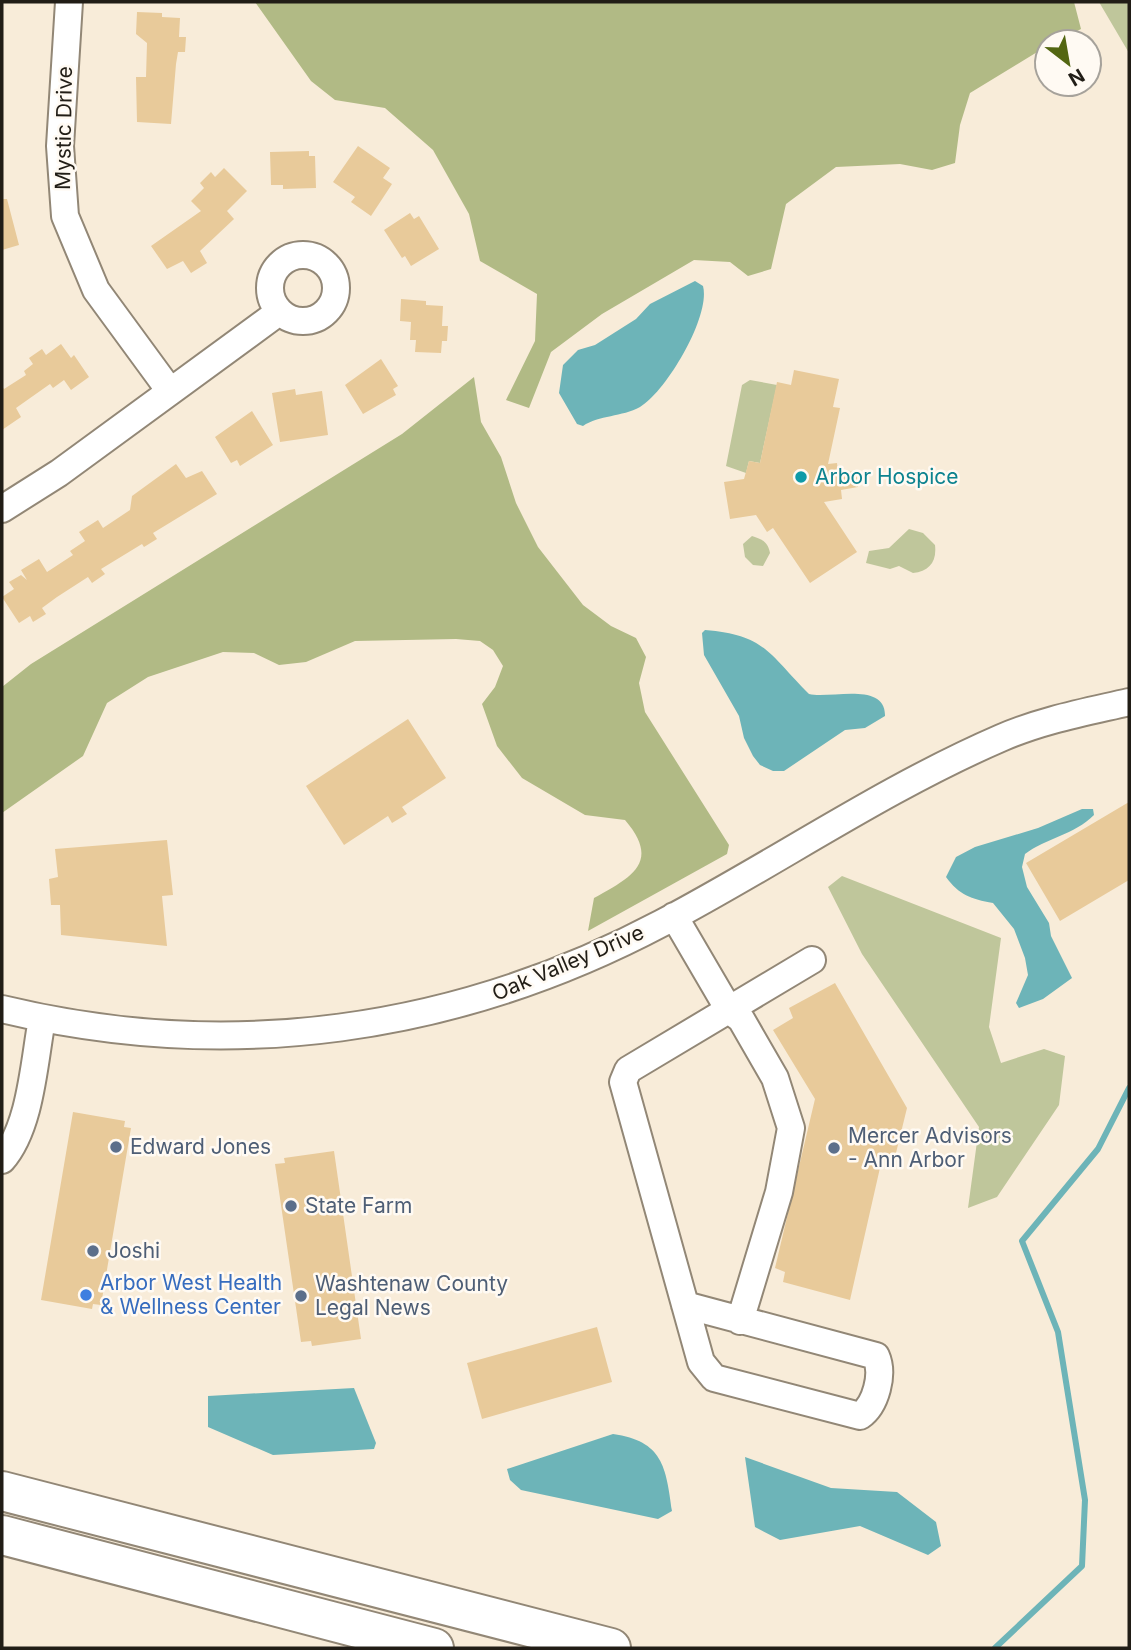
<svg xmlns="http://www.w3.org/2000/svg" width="1131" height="1650" viewBox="0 0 1131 1650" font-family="Inter,sans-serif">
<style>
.green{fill:#bfc69b}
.forest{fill:#b1ba85}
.water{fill:#6db4b8}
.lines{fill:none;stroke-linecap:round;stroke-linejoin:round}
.stream{stroke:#6db4b8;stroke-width:6}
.building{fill:#e8ca9a}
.minor-casing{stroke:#928776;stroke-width:30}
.highway-casing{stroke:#928776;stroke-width:42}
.minor{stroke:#fff;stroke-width:26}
.highway{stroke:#fff;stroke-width:38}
.culture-dot{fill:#0f9aa8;stroke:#fffaf3;stroke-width:2.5}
.service-dot{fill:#5c6f8a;stroke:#fffaf3;stroke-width:2.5}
.shop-dot{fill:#3f7fe0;stroke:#fffaf3;stroke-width:2.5}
.labels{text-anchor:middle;stroke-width:5;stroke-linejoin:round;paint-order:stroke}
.street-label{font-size:21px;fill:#211d16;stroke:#fffaf3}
.culture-label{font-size:21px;fill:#0d838f;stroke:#fffaf3;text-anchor:start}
.service-label{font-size:21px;fill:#4e5e75;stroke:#fffaf3;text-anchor:start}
.shop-label{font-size:21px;fill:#366cbe;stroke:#fffaf3;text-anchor:start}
</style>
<rect width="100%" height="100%" fill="#f8ecd9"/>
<path class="green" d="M 1099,2 L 1129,2 L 1129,53 Z
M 750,380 L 777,385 L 760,463 L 749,461 L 746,473 L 726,466 L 742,385 Z
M 909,529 L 923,533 L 935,545 C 937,562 929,571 913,573 L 899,566 L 890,569 L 866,563 L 869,551 L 889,548 Z
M 752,536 C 762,539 768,542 770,553 L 763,566 L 753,565 L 745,557 L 743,544 Z
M 842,876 L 1001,938 L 989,1027 L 1001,1063 L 1044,1049 L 1065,1056 L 1059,1105 L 997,1197 L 968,1208 L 979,1127 L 862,954 L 828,887 Z"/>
<path class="forest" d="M 255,2 L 1074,2 L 1081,29 L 1055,42 L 1047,42 L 1047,46 L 970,93 L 960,125 L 955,163 L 932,170 L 900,164 L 836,167 L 786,204 L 771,269 L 748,276 L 730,262 L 694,260 L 602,314 L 551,352 L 529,408 L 506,400 L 535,341 L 537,294 L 480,261 L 469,214 L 433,150 L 385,108 L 335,100 L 311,81 Z
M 474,377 L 481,422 L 501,457 L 516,503 L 538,547 L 583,605 L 611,626 L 636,638 L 646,657 L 639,683 L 645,712 L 729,845 L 727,854 L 588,931 L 594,898 C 632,877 661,862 625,820 L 585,815 L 522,778 L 497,746 L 482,704 L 495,687 L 503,666 L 493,650 L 480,641 L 456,639 L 355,641 L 306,662 L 279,665 L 254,653 L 223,652 L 148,677 L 107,703 L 83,756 L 2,813 L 2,687 L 31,664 L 402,434 Z"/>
<path class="water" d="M 695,281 L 703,286 C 711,316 666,392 640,407 C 622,417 599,415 583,426 L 577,424 L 559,393 L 563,365 L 578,350 L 595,345 L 636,319 L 650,304 Z
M 705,630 C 766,635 769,654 809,694 C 830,699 886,681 885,716 L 865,728 L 845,730 L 784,771 L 773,771 L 760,765 L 753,756 L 744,738 L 739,716 L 704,655 L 702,633 Z
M 1082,809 L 1093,809 L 1094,815 C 1074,835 1046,838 1025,854 L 1022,867 L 1027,887 L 1049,923 L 1051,936 L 1072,978 L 1043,999 L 1019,1008 L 1016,1003 L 1028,975 L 1025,958 L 1014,929 L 993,903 C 971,899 959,895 946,877 L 956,857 L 975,847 L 1038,828 Z
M 354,1388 L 376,1443 L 374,1449 L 273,1455 L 208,1427 L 208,1396 Z
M 613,1434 C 663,1441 666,1467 672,1511 L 658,1519 L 521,1490 L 510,1480 L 507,1469 Z
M 745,1457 L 831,1488 L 897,1492 L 936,1522 L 941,1546 L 928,1555 L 860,1526 L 780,1540 L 755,1527 Z"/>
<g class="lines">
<path class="stream" d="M 995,1648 L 1082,1566 L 1085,1500 L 1058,1332 L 1022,1241 L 1098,1149 L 1129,1088"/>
</g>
<path class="building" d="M 137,12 L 162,13 L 162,17 L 180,18 L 179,37 L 186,37 L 185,52 L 178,52 L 176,64 L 171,124 L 137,122 L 136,77 L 146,77 L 147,43 L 136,34 Z
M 358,146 L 390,168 L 383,178 L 392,184 L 371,216 L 351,202 L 355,197 L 333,182 Z
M 309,151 L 309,156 L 315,156 L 316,188 L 283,189 L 283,185 L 271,185 L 270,152 Z
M 224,168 L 247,191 L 227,211 L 234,219 L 200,251 L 207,263 L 191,273 L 183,261 L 167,269 L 151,246 L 201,211 L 191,201 L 204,188 L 200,183 L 211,172 L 215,177 Z
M 2,199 L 7,199 L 19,245 L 2,250 Z
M 410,213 L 414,219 L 419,216 L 439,249 L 411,266 L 405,256 L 402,258 L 384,230 Z
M 401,299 L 426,301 L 426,305 L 443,306 L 442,326 L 448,326 L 447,341 L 442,341 L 441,353 L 415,352 L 416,340 L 410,340 L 411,322 L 400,321 Z
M 61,344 L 71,358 L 74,355 L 89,377 L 71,390 L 64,380 L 53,388 L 50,384 L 16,408 L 21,417 L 2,430 L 2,386 L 4,389 L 26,375 L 24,371 L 33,364 L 29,358 L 42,349 L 46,355 Z
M 381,359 L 398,386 L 393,389 L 396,395 L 363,414 L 345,385 Z
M 794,370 L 839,379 L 833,407 L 840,408 L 828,464 L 837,463 L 838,473 L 856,471 L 858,487 L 841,490 L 842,499 L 824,502 L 857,552 L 810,583 L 773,528 L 767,532 L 756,515 L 730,519 L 724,482 L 744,479 L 749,461 L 760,463 L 777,382 L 791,385 Z
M 295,389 L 296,395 L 322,391 L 328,435 L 280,442 L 272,393 Z
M 252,411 L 273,445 L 240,466 L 237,460 L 231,463 L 215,437 Z
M 176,464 L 186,478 L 202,471 L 217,494 L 153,533 L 157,539 L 144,547 L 142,544 L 101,569 L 105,574 L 92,583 L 88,577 L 57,597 L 42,608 L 46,614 L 33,622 L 30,616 L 19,623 L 2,597 L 14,589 L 9,582 L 21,575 L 27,580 L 21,570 L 39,559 L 47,572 L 73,555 L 70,551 L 85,541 L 79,532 L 98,520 L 103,528 L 130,510 L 132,496 Z
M 408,719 L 446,778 L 402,807 L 407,814 L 392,823 L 388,816 L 344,845 L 306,786 Z
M 1129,802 L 1129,880 L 1060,921 L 1026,863 Z
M 167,840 L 173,895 L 162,896 L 167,946 L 61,935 L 60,905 L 51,905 L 49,879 L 58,877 L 55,849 Z
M 835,983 L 907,1108 L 894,1161 L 882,1159 L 850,1300 L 783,1282 L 785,1272 L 775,1268 L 815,1099 L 773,1030 L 793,1018 L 789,1008 Z
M 73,1112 L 125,1121 L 124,1127 L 131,1128 L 101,1305 L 93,1304 L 92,1309 L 41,1300 Z
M 334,1151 L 361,1339 L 312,1346 L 311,1341 L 301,1342 L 275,1164 L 285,1163 L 284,1158 Z
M 597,1327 L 612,1382 L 482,1419 L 467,1363 Z"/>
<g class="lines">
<defs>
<path id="minor" d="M 69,2 L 60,146 L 65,216 L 96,290 L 170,391
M270 288a33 33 0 1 1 66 0a33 33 0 1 1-66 0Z
M 2,509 L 59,473 L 279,312
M 674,916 L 729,1010 L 741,1019 L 775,1078 L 791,1128 L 779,1192 L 740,1321
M 2,1009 C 230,1064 456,1032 662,923 C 776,863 883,789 1001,738 C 1042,720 1086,712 1129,702
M 2,1160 C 31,1127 34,1062 42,1019
M 685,1305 L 876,1356 C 884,1374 876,1405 860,1416 L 714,1378 L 701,1362 L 623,1082 L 628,1070 L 812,960"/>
<path id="highway" d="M 2,1491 L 611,1648
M 2,1535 L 434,1648"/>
</defs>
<use href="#minor" class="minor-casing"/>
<use href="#highway" class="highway-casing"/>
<use href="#minor" class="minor"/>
<use href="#highway" class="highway"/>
</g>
<circle class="culture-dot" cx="801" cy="477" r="7"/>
<g class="service-dot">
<circle cx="116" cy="1147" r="7"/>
<circle cx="834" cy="1148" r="7"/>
<circle cx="291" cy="1206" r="7"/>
<circle cx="93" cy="1251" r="7"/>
<circle cx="301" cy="1296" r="7"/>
</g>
<circle class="shop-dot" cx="86" cy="1295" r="7"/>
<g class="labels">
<g class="street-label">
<text transform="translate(64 128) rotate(-89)" y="7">Mystic Drive</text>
<text transform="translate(568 963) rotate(-23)" y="7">Oak Valley Drive</text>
</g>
<g class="culture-label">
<text x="815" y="484">Arbor Hospice</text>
</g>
<g class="service-label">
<text x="848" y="1143">Mercer Advisors<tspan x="848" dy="24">- Ann Arbor</tspan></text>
<text x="130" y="1154">Edward Jones</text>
<text x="305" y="1213">State Farm</text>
<text x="107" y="1258">Joshi</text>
<text x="315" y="1291">Washtenaw County<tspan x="315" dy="24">Legal News</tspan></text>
</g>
<g class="shop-label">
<text x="100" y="1290">Arbor West Health<tspan x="100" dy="24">&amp; Wellness Center</tspan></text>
</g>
</g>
<rect width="1131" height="1650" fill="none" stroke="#211d16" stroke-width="7"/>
<g transform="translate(1068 63) rotate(149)"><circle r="33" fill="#fffaf3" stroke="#a6a29b" stroke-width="2"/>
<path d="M0-5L12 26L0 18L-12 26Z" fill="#536611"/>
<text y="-10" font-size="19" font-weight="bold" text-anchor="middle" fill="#211d16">N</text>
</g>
</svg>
